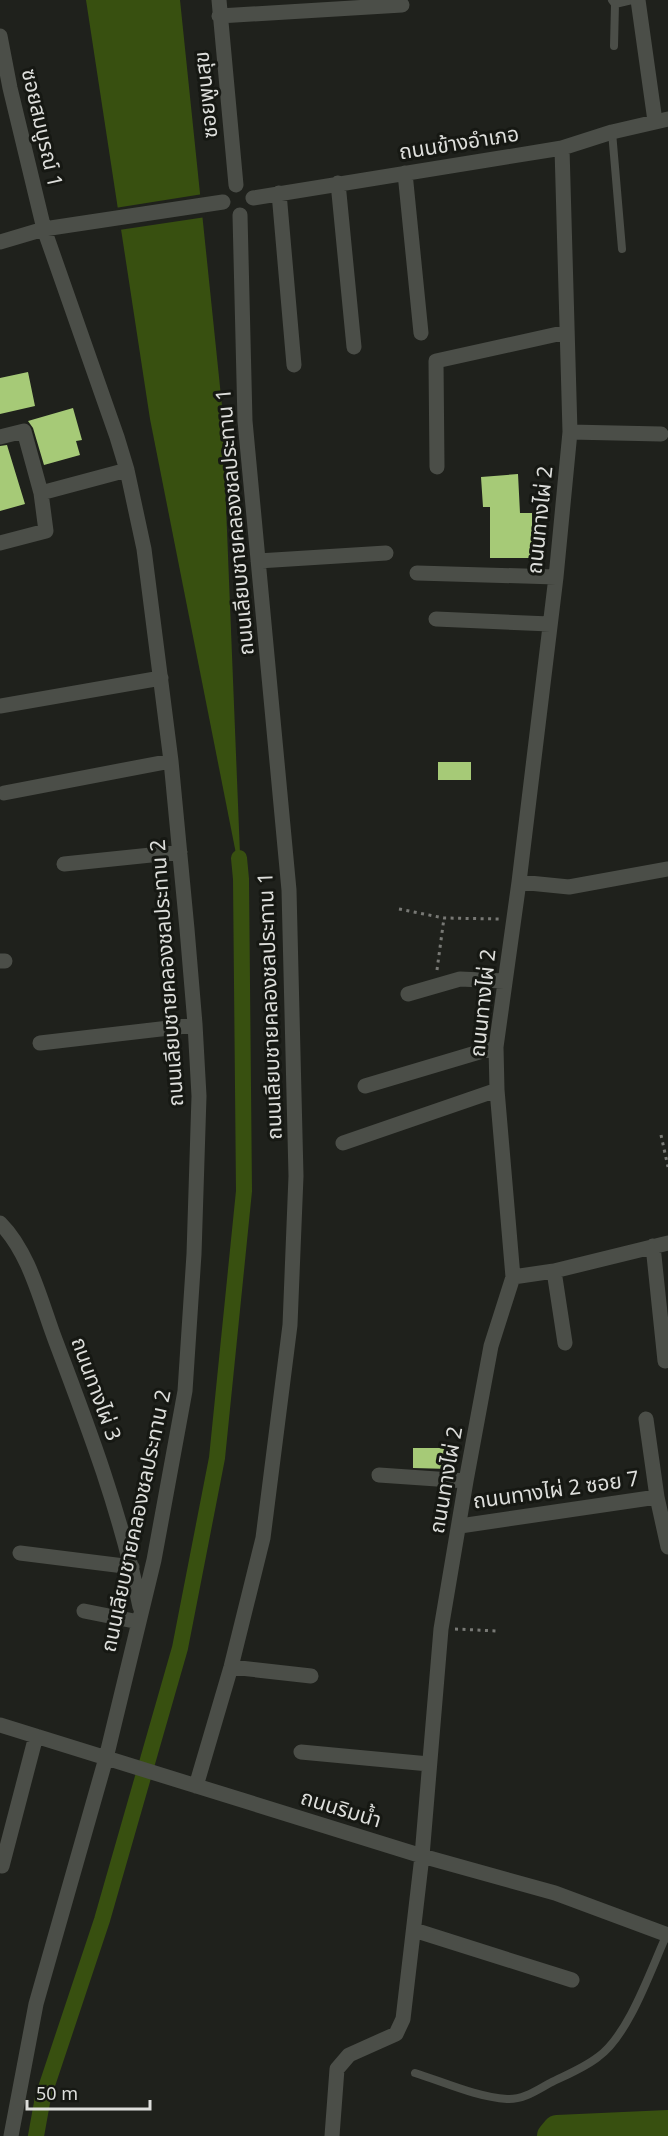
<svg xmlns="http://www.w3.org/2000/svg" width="668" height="2136" viewBox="0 0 668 2136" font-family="'Noto Sans','Noto Sans Thai',sans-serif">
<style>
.water{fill:#385010}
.pier{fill:#1f211c}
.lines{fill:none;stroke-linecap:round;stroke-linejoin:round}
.canal{stroke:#385010;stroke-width:16}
.river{stroke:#385010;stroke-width:30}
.building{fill:#a6ca77}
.path{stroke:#787975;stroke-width:3;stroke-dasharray:3 4.5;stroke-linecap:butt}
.service{stroke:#4b4e48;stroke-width:8}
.minor{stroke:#4b4e48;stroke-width:15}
.labels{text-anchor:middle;stroke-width:6;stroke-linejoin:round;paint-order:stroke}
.street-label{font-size:21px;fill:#dddedb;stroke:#161813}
</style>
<rect width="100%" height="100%" fill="#1f211c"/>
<path class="water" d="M 86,0 L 180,0 L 222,406 L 241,879 L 150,419 Z"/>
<path class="pier" d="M 203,194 L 206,217 L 119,230 L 115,208 Z"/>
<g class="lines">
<path class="canal" d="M 36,2136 L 43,2097 L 102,1920 L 180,1648 L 217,1458 L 244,1191 L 241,879 L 239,858"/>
<path class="river" d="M 552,2136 L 557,2130 L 668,2125"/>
</g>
<path class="building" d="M 28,372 L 35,406 L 0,414 L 0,378 Z
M 73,408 L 82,440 L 76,441 L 80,455 L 44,465 L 33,428 L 28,421 Z
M 7,445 L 25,504 L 0,511 L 0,446 Z
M 518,474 L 520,513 L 532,513 L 532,558 L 490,558 L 490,507 L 483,507 L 481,477 Z
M 438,762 L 471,762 L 471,780 L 438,780 Z
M 413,1448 L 450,1448 L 450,1469 L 413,1468 Z"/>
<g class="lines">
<path class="path" d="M 399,909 L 444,918 L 500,919
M 437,970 L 444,918
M 661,1135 L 668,1167
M 455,1629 L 498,1631"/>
<path class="service" d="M 612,0 L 615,4 L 614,46
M 615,4 L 632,0
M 612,132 L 622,249
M 415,2073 C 444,2082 476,2097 507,2099 C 523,2100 537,2090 550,2083 C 566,2075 584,2068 598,2057 C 629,2035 651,1969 667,1934"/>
<path class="minor" d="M 219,0 L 236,185
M 638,0 L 655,121
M 219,16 L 402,5
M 0,36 L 10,88 L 44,229 L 117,437 L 127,470 L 144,549 L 171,761 L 187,929 L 195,1024 L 199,1096 L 194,1254 L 185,1391 L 154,1560 L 106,1758 L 36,2004 L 11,2136
M 405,173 L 421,333
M 338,183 L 354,347
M 279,193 L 294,365
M 253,198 L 562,148 L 612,132 L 668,119
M 0,242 L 44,229 L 223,202
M 570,432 L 661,434
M 0,437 L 24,431 L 41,493 L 46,531 L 0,543
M 437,467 L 436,361 L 567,332
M 41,493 L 127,470
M 258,561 L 386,553
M 417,573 L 556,577
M 436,619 L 550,624
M 0,706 L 161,678
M 4,793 L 171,761
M 64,864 L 180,852
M 519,882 L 569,887 L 668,869
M 0,961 L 5,961
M 408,994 L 460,979 L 504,981
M 40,1043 L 195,1025
M 365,1086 L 496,1047
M 343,1143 L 497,1090
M 0,1223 C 30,1253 41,1303 56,1342 C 89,1429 122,1516 140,1607
M 653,1246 L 665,1361
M 554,1271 L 565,1343
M 513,1277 L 554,1271 L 668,1243
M 646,1419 L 657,1497 L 668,1547
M 379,1475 L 466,1481
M 460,1526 L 657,1497
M 20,1553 L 132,1567
M 84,1611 L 139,1622
M 231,1667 L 311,1676
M 0,1725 L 422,1856 L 555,1893 L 668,1935
M 301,1752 L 429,1764
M 196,1786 L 231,1667 L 263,1538 L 290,1325 L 296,1176 L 289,890 L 245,421 L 240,215
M 2,1866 L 36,1736
M 414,1930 L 572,1980
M 332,2136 L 337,2069 L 349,2055 L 396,2034 L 403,2019 L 422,1856 L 441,1629 L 466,1481 L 491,1346 L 513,1277 L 497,1090 L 496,1047 L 519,882 L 556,577 L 570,432 L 562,148"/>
</g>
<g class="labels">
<g class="street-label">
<text transform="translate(206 95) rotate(-96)" y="7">ซอยพูนสุข</text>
<text transform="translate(42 128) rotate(77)" y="7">ซอยสมบูรณ์ 1</text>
<text transform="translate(459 143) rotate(-9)" y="7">ถนนข้างอำเภอ</text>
<text transform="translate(540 520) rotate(-84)" y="7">ถนนทางไผ่ 2</text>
<text transform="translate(235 522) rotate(-95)" y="7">ถนนเลียบชายคลองชลประทาน 1</text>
<text transform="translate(167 973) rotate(-94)" y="7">ถนนเลียบชายคลองชลประทาน 2</text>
<text transform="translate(483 1003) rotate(-84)" y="7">ถนนทางไผ่ 2</text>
<text transform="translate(270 1006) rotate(-92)" y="7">ถนนเลียบชายคลองชลประทาน 1</text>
<text transform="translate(96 1389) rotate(70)" y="7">ถนนทางไผ่ 3</text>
<text transform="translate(446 1480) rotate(-80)" y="7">ถนนทางไผ่ 2</text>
<text transform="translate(556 1490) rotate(-8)" y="7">ถนนทางไผ่ 2 ซอย 7</text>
<text transform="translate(136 1521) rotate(-78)" y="7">ถนนเลียบชายคลองชลประทาน 2</text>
<text transform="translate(341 1809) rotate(17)" y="7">ถนนริมน้ำ</text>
</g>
</g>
<path d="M27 2100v9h123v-9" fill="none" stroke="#dddedb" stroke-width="3"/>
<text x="36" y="2100" font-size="18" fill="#dddedb" stroke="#161813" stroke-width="4.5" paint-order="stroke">50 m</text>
</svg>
